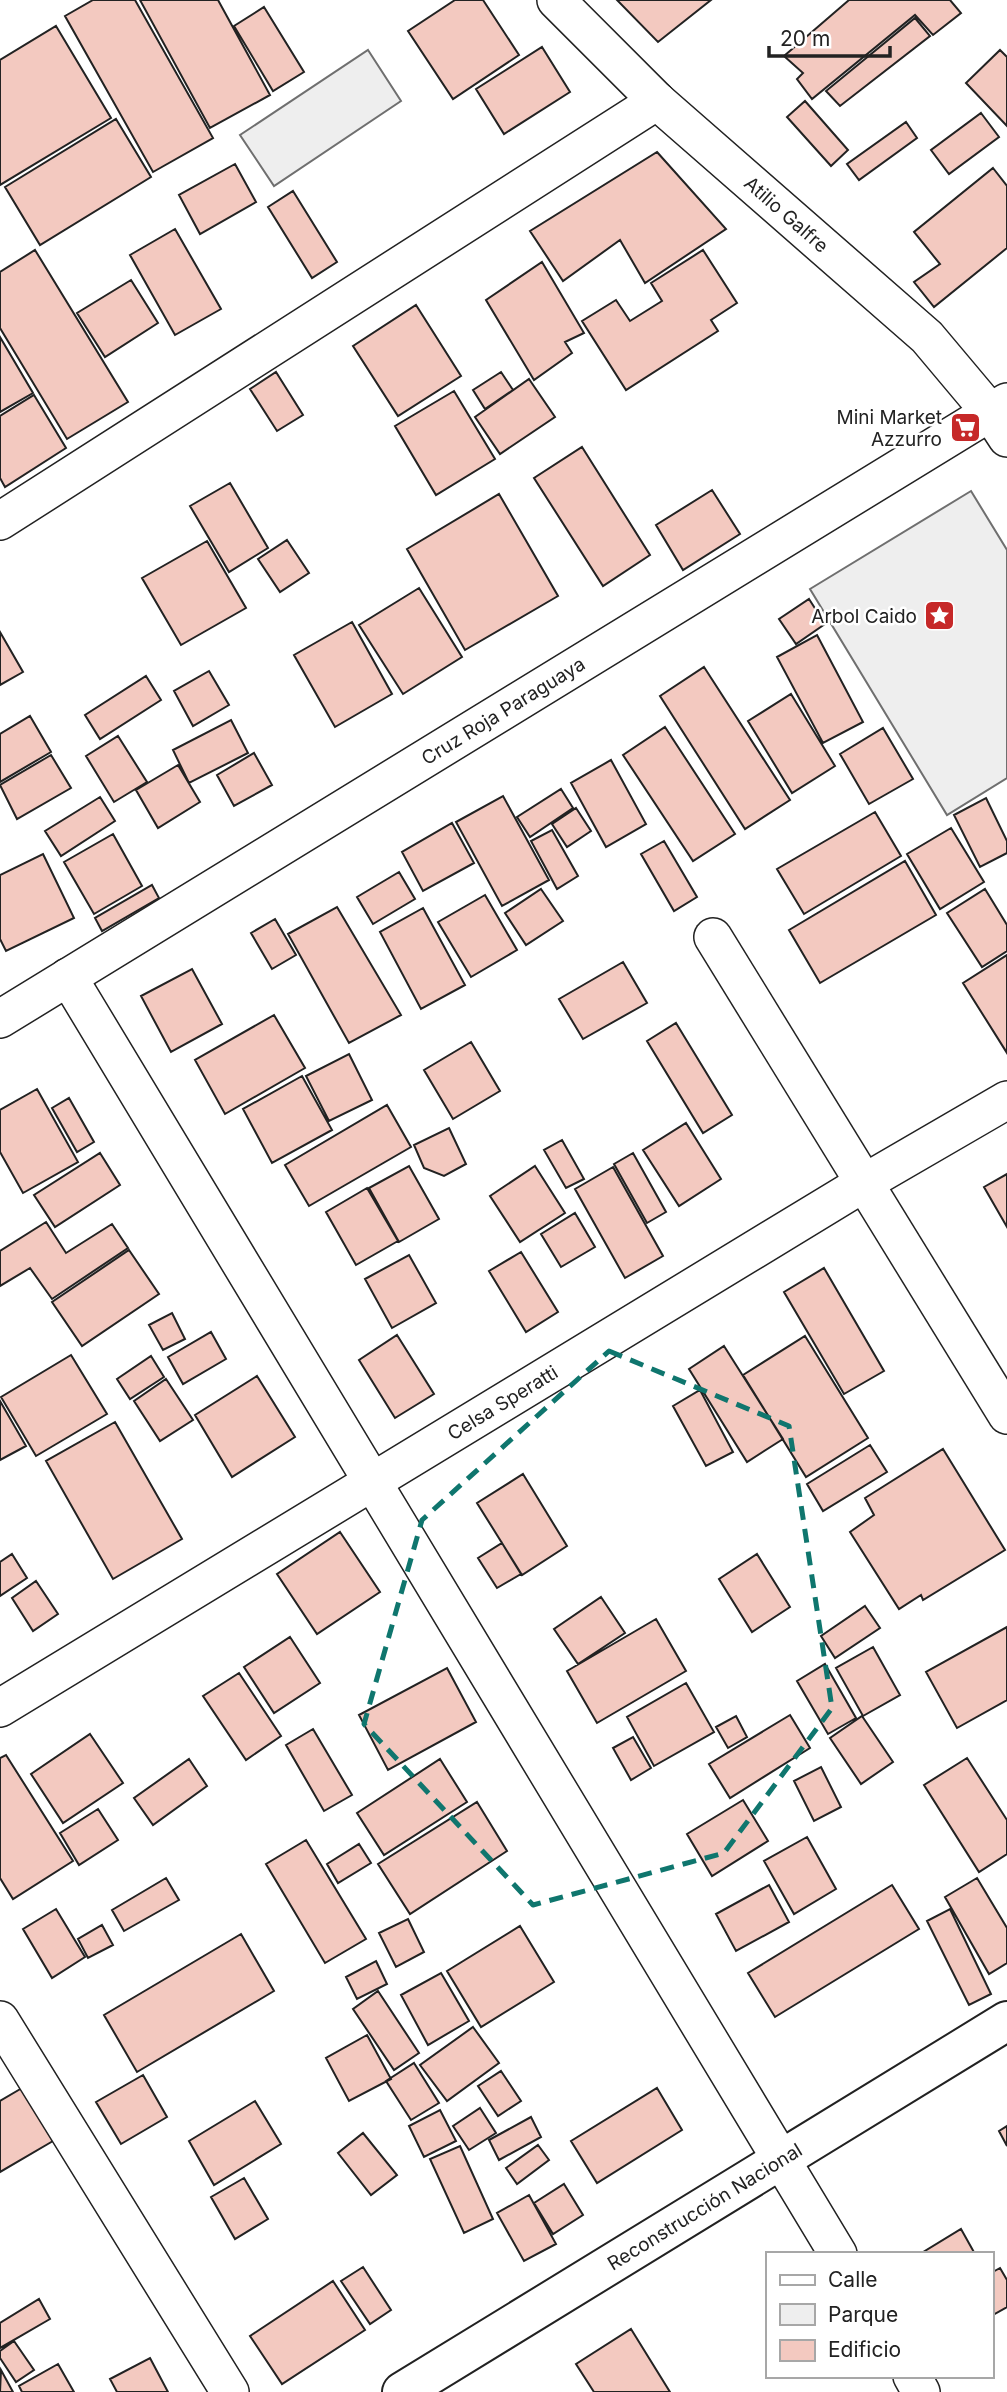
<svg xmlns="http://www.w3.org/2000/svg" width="1007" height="2392" viewBox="0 0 1007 2392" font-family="Inter,sans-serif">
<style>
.green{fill:#eee;stroke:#6f6f6f;stroke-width:2}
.building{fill:#f3c9c0;stroke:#222;stroke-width:2}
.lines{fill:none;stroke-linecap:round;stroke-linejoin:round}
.minor-casing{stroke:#222;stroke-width:40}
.tertiary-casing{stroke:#222;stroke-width:42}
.minor{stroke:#fff;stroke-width:37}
.tertiary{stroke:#fff;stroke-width:38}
.marked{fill:none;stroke:#0f766e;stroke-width:5;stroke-dasharray:14 9;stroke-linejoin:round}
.labels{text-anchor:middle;stroke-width:5;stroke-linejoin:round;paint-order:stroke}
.street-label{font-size:19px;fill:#222;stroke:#fff}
.poi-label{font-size:19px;fill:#222;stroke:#fff;text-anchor:end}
</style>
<rect width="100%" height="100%" fill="#fff"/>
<path class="green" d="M 368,50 L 401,101 L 274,186 L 240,135 Z
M 971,491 L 1007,550 L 1007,778 L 947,815 L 810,589 Z"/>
<path class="building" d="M 93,0 L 135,0 L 213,138 L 153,172 L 65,16 Z
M 140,0 L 218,0 L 270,95 L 210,128 Z
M 455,0 L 483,0 L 519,55 L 453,99 L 408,31 Z
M 617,0 L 711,0 L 658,42 Z
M 849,0 L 950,0 L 961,13 L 933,35 L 915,15 L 812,99 L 797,79 L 803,73 L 784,56 Z
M 264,7 L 304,72 L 273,91 L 234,26 Z
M 915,18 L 930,36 L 840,106 L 826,91 Z
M 56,26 L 111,118 L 0,185 L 0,60 Z
M 542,47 L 570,92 L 504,134 L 476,89 Z
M 1000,50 L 1007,57 L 1007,126 L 966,83 Z
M 805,101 L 848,150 L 831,166 L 787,117 Z
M 981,113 L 999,137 L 949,174 L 931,150 Z
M 116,119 L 151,177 L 40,245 L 5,187 Z
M 906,122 L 917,138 L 859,180 L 847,164 Z
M 657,152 L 726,229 L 645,283 L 620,240 L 563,281 L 530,231 Z
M 235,164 L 256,202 L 200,234 L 179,195 Z
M 993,168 L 1007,186 L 1007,248 L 934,307 L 914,282 L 940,264 L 914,232 Z
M 293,191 L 337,262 L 312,278 L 268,207 Z
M 175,229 L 221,309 L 175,335 L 130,255 Z
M 35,250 L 128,402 L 67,439 L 0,328 L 0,272 Z
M 703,250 L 737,303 L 711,320 L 718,331 L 626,390 L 582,321 L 616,300 L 630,321 L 662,301 L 651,283 Z
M 542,262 L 584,333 L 565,342 L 572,353 L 534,380 L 486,300 Z
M 131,280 L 158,323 L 105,357 L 77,313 Z
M 416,305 L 461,376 L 398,416 L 353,346 Z
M 0,337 L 33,393 L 0,412 Z
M 276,372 L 303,415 L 277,431 L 250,389 Z
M 501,372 L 513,390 L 485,409 L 473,390 Z
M 529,379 L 555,417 L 500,454 L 475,417 Z
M 454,391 L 495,459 L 436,495 L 395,426 Z
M 34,395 L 66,448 L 5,487 L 0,478 L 0,416 Z
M 582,447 L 650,555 L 603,586 L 534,478 Z
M 230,483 L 268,548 L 229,572 L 190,506 Z
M 712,490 L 740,534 L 683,570 L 656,525 Z
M 499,494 L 558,596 L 465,650 L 407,549 Z
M 287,540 L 309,573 L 280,592 L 258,559 Z
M 207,541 L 246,608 L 181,645 L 142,578 Z
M 419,588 L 462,657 L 403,694 L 359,625 Z
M 809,599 L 825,624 L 796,644 L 779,619 Z
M 352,622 L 392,694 L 335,727 L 294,655 Z
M 0,632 L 23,672 L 0,685 Z
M 817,635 L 863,722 L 823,743 L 777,657 Z
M 704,667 L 790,800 L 745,829 L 660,696 Z
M 209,671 L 229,705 L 193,726 L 174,691 Z
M 146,676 L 161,700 L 100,739 L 85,715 Z
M 791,694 L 835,766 L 792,793 L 748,721 Z
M 30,716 L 51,752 L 0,782 L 0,734 Z
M 231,720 L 248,753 L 189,783 L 173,750 Z
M 665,727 L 735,834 L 693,861 L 623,755 Z
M 883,728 L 913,779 L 869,804 L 840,754 Z
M 118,736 L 147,782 L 114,802 L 86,756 Z
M 254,753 L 272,785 L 234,806 L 217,775 Z
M 51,755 L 71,788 L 17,819 L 0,785 Z
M 611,760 L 646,824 L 606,847 L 571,783 Z
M 178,765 L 200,802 L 158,828 L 136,790 Z
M 561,789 L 573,808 L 530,837 L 517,817 Z
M 503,796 L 549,880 L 502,906 L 456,822 Z
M 100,797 L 115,821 L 61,856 L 45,831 Z
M 986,798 L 1007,841 L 1007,853 L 980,867 L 954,815 Z
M 576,808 L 591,831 L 567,847 L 552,824 Z
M 875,812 L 901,856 L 804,914 L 777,869 Z
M 452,823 L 474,863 L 423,891 L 402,852 Z
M 951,828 L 984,882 L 940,909 L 907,854 Z
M 552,830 L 578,876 L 557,889 L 531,841 Z
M 113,834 L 142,886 L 94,914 L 64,862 Z
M 664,841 L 697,897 L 674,911 L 641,854 Z
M 43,854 L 74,918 L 6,951 L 0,939 L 0,875 Z
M 905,861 L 936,915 L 820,983 L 789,930 Z
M 399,872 L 415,899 L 373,924 L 357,897 Z
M 152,885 L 159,898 L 102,931 L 95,918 Z
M 541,889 L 563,921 L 526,945 L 505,913 Z
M 985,889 L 1007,925 L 1007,951 L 982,967 L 947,913 Z
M 485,895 L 517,950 L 471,977 L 438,922 Z
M 337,907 L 401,1015 L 349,1043 L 288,934 Z
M 423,908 L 465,985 L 421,1009 L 380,932 Z
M 275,919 L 296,955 L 272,969 L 251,933 Z
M 1007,955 L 1007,1053 L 963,983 Z
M 623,962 L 647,1003 L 583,1039 L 559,999 Z
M 192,969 L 222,1024 L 171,1052 L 141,996 Z
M 274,1015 L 305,1068 L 225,1114 L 195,1060 Z
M 676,1023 L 732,1115 L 703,1133 L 647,1041 Z
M 471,1042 L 500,1091 L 453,1119 L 424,1070 Z
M 349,1054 L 372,1100 L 329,1121 L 306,1076 Z
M 302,1076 L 332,1130 L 272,1163 L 243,1109 Z
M 37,1089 L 78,1162 L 23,1193 L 0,1152 L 0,1110 Z
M 69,1098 L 94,1142 L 77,1152 L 52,1108 Z
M 387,1105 L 411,1147 L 309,1206 L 285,1165 Z
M 686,1123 L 721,1179 L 679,1206 L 643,1150 Z
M 449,1128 L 466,1164 L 444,1176 L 424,1168 L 414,1145 Z
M 562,1140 L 584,1179 L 566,1188 L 544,1150 Z
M 100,1153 L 120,1185 L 55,1227 L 34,1195 Z
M 633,1153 L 666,1212 L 647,1223 L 614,1164 Z
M 409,1166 L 439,1219 L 399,1242 L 369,1188 Z
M 535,1166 L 565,1213 L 520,1242 L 490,1196 Z
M 613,1167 L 663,1256 L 625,1278 L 575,1189 Z
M 1007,1174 L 1007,1227 L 984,1187 Z
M 367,1188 L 398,1241 L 356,1265 L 326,1212 Z
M 575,1213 L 595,1247 L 561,1267 L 541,1234 Z
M 46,1222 L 66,1253 L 112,1224 L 128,1248 L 52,1299 L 30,1268 L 0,1286 L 0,1251 Z
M 129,1250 L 159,1294 L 82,1346 L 52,1302 Z
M 521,1252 L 558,1312 L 526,1332 L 489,1271 Z
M 409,1255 L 436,1303 L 392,1328 L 365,1279 Z
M 824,1268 L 884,1371 L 844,1394 L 784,1292 Z
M 172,1313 L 185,1339 L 163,1350 L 149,1325 Z
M 211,1332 L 226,1359 L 183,1384 L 168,1357 Z
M 397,1335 L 434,1394 L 395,1418 L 359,1360 Z
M 805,1336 L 868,1438 L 806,1477 L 743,1375 Z
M 724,1346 L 783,1439 L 747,1462 L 689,1369 Z
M 71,1355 L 107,1414 L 36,1456 L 1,1397 Z
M 151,1356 L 164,1377 L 130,1399 L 117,1379 Z
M 257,1376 L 295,1437 L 232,1477 L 195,1415 Z
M 166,1379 L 193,1420 L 160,1441 L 134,1401 Z
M 700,1390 L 733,1452 L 706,1466 L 673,1406 Z
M 0,1401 L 26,1446 L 0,1460 Z
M 115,1422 L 182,1539 L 113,1579 L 46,1461 Z
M 870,1445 L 887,1472 L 823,1511 L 807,1484 Z
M 943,1449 L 1005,1550 L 923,1600 L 921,1595 L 899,1609 L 850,1532 L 874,1515 L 865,1498 Z
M 523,1474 L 567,1546 L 522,1575 L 477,1503 Z
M 340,1532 L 380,1592 L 317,1634 L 277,1574 Z
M 502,1543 L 521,1574 L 497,1588 L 478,1558 Z
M 12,1554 L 27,1578 L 0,1596 L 0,1562 Z
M 757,1554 L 790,1607 L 752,1632 L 719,1579 Z
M 36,1581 L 58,1614 L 33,1631 L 12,1598 Z
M 601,1597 L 625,1633 L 578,1664 L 554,1629 Z
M 865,1606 L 880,1628 L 835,1658 L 821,1636 Z
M 656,1619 L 686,1671 L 597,1723 L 567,1671 Z
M 1007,1627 L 1007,1700 L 957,1728 L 926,1672 Z
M 290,1637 L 320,1683 L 274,1713 L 244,1667 Z
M 873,1647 L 900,1695 L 863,1716 L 836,1668 Z
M 825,1664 L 856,1718 L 828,1734 L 797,1681 Z
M 447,1668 L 476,1722 L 388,1770 L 359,1715 Z
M 239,1673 L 281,1736 L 246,1760 L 203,1696 Z
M 686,1683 L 714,1732 L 654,1766 L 627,1717 Z
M 790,1715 L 810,1748 L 730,1798 L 709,1764 Z
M 736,1716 L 747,1737 L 728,1748 L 716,1727 Z
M 862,1716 L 893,1762 L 861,1784 L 830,1738 Z
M 313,1729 L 352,1795 L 324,1811 L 286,1745 Z
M 90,1734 L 123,1783 L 63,1823 L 31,1774 Z
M 633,1737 L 651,1768 L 631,1780 L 613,1748 Z
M 6,1755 L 73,1861 L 13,1899 L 0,1878 L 0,1758 Z
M 967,1758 L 1007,1820 L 1007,1854 L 979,1872 L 924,1785 Z
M 189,1759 L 207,1786 L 153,1825 L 134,1798 Z
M 440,1759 L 467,1802 L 384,1855 L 357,1813 Z
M 821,1767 L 841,1807 L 814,1821 L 794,1781 Z
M 743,1800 L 768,1841 L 712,1876 L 687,1834 Z
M 477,1802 L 507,1851 L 410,1914 L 378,1864 Z
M 98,1809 L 118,1840 L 79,1865 L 60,1833 Z
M 807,1837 L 836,1889 L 794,1914 L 764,1861 Z
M 306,1840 L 366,1939 L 325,1963 L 266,1864 Z
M 359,1844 L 371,1863 L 338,1883 L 327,1864 Z
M 166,1878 L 179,1900 L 124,1931 L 112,1910 Z
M 977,1878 L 1007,1928 L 1007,1963 L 989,1974 L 945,1897 Z
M 769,1885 L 789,1922 L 736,1951 L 716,1914 Z
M 892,1885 L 919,1929 L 775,2017 L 748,1973 Z
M 56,1909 L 85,1957 L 52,1978 L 23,1929 Z
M 950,1909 L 991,1994 L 969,2005 L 927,1921 Z
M 408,1919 L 424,1952 L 396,1967 L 379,1933 Z
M 102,1925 L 113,1945 L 88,1958 L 78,1939 Z
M 520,1926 L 554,1982 L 481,2027 L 447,1971 Z
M 241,1934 L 274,1991 L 137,2072 L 104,2015 Z
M 376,1961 L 387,1984 L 357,1999 L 346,1977 Z
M 441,1973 L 469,2021 L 428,2045 L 401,1995 Z
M 378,1991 L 419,2053 L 394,2070 L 353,2009 Z
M 473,2027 L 499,2063 L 447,2101 L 420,2065 Z
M 367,2035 L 391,2079 L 349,2101 L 326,2058 Z
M 414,2063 L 439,2103 L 411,2120 L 386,2081 Z
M 501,2071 L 521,2101 L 498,2116 L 478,2086 Z
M 143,2075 L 167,2117 L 121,2144 L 96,2102 Z
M 22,2088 L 53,2141 L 0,2172 L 0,2101 Z
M 657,2088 L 682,2130 L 597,2183 L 571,2141 Z
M 255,2101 L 281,2144 L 214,2185 L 189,2141 Z
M 480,2108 L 496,2133 L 469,2150 L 453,2126 Z
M 440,2110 L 456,2141 L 424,2157 L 409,2126 Z
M 531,2117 L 541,2137 L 499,2160 L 489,2140 Z
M 1007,2126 L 1007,2146 L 999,2131 Z
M 363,2133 L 397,2175 L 371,2195 L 338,2153 Z
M 538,2145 L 549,2160 L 517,2184 L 506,2168 Z
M 460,2146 L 493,2219 L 464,2233 L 430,2159 Z
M 244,2178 L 268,2219 L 235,2239 L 211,2197 Z
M 564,2184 L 583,2215 L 553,2234 L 534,2203 Z
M 529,2195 L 556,2244 L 524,2261 L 497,2213 Z
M 961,2229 L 975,2254 L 920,2254 Z
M 363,2267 L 391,2310 L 370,2324 L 341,2281 Z
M 1000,2268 L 1007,2280 L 1007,2307 L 991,2316 L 991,2273 Z
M 333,2281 L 365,2330 L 282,2384 L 250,2336 Z
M 39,2299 L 50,2319 L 0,2348 L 0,2323 Z
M 631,2329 L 670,2392 L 594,2392 L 576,2364 Z
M 14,2341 L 34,2370 L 16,2382 L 0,2358 L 0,2351 Z
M 150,2358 L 168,2392 L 117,2392 L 110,2379 Z
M 58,2364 L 74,2392 L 22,2392 L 19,2386 Z
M 1,2370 L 13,2392 L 0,2392 Z"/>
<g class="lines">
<defs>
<g id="minor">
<path id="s1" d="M 556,0 L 657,101 L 927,337 L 990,412 L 1007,438"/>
<path d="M 0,521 L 657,101"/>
<path d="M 713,937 L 1007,1415"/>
<path d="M 68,977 L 838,2254"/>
<path id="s2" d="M 0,1019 L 1007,402"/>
<path id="s3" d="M 0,1708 L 864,1183 L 1007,1100"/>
<path d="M 0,2020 L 230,2392"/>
<path d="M 912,2376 L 921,2392"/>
</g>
<g id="tertiary">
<path id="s4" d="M 402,2392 L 1007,2021"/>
</g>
</defs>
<use href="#minor" class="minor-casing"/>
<use href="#tertiary" class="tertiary-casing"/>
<use href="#minor" class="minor"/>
<use href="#tertiary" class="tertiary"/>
</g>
<path class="marked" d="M 609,1351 L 789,1426 L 832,1708 L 724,1853 L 533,1905 L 364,1724 L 422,1520 Z"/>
<defs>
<symbol id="supermarket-square" viewBox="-11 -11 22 22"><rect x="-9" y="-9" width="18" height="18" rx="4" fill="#c62828" stroke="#fff"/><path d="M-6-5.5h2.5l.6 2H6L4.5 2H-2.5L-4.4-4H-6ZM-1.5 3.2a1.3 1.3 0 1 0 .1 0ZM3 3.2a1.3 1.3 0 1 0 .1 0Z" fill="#fff"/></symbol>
<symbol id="sight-square" viewBox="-11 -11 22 22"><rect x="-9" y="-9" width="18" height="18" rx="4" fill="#c62828" stroke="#fff"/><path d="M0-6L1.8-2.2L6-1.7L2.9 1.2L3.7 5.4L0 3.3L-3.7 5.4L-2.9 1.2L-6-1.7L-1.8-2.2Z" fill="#fff"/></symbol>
</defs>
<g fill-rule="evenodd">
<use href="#supermarket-square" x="948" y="410" width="35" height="35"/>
<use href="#sight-square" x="922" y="598" width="35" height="35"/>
</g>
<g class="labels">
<g class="street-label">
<text dy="7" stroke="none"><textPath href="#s1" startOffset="315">Atilio Galfre</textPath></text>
<text dy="7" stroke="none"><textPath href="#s2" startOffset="590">Cruz Roja Paraguaya</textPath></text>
<text dy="7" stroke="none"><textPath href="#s3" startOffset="588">Celsa Speratti</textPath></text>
<text dy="7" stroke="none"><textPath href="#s4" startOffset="355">Reconstrucción Nacional</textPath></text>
</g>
<g class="poi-label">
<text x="942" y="424">Mini Market<tspan x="942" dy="22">Azzurro</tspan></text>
<text x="917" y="623">Arbol Caido</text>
</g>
</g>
<rect x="766" y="2252" width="228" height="126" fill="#ffffff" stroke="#a7a7a7" stroke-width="2"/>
<rect x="780" y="2275" width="35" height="10" fill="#ffffff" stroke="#a7a7a7" stroke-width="2"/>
<text x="828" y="2287" font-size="21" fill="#222222">Calle</text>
<rect x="780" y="2304" width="35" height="21" fill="#eeeeee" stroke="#a7a7a7" stroke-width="2"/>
<text x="828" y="2322" font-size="21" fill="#222222">Parque</text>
<rect x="780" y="2340" width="35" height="21" fill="#f3c9c0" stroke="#a7a7a7" stroke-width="2"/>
<text x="828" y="2357" font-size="21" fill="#222222">Edificio</text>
<path d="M769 46v10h121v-10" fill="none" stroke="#222222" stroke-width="3.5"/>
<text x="780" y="46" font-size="21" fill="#222222" stroke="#ffffff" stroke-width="5" paint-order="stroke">20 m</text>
</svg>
